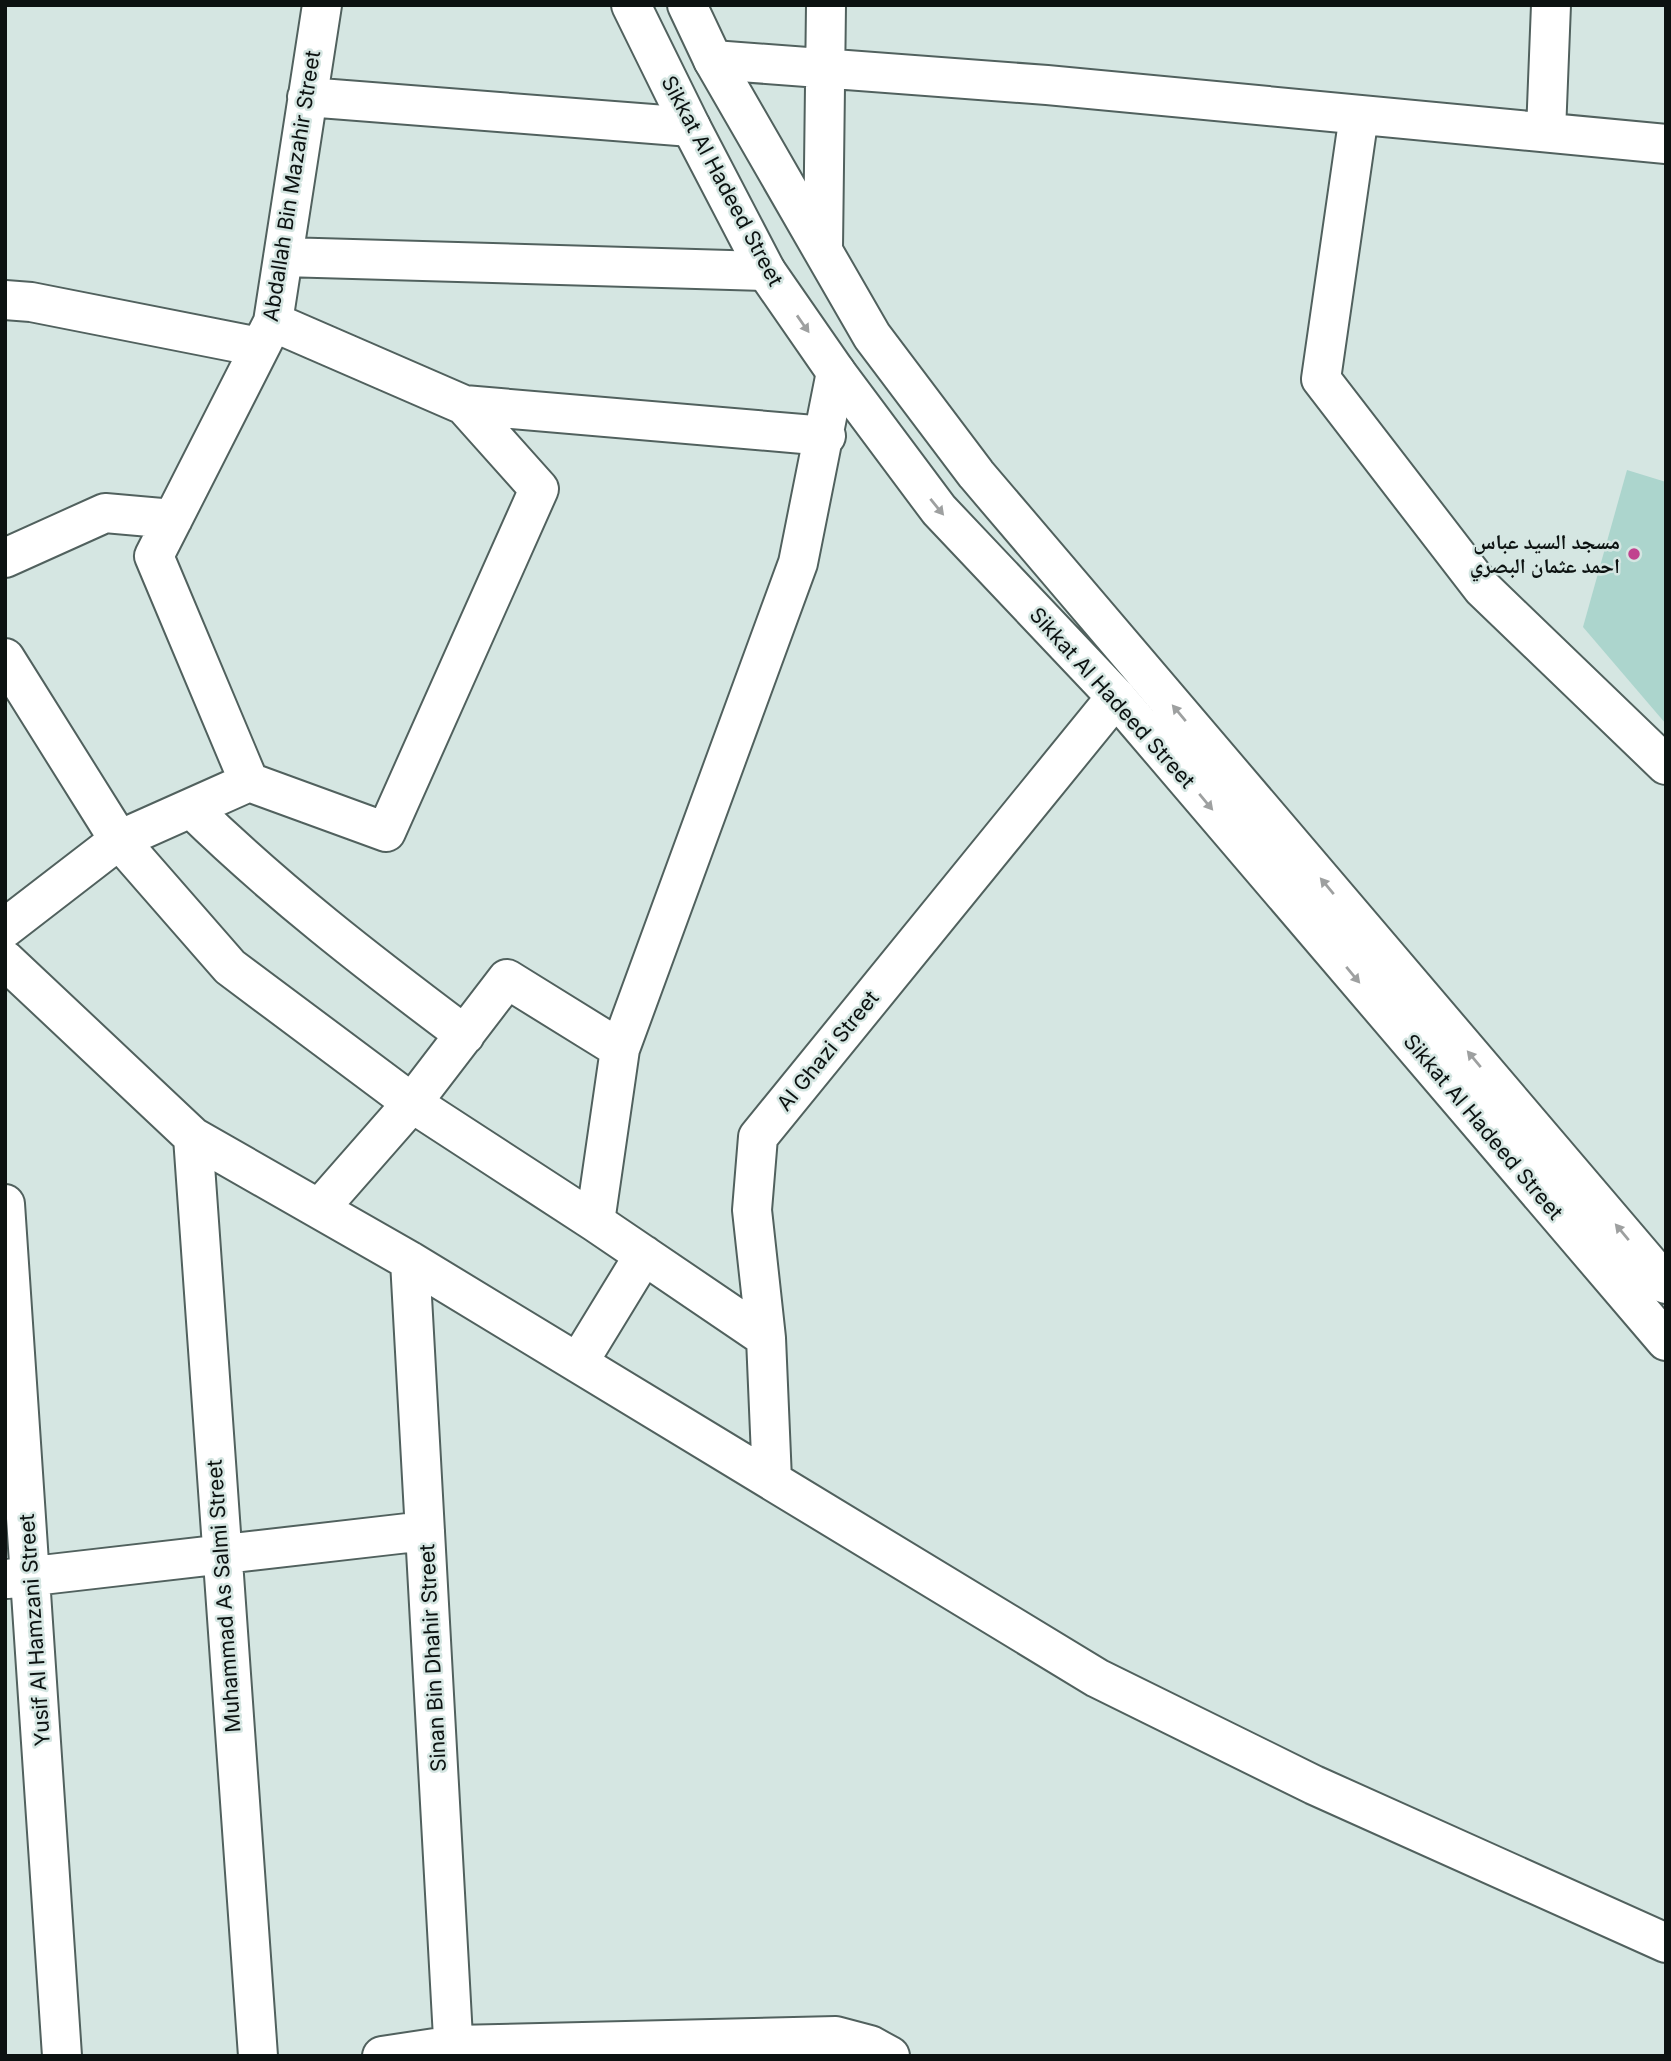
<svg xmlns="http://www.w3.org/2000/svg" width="1671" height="2061" viewBox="0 0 1671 2061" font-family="Inter,'Noto Naskh Arabic',sans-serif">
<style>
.building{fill:#acd5cd}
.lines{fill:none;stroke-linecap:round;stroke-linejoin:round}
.minor-casing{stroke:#51615e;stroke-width:42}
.secondary-casing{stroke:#51615e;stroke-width:42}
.minor{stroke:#fff;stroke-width:38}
.secondary{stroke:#fff;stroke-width:38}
.oneway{fill:#9ea0a0}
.poi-dot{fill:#c1428f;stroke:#d5e6e2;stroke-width:2.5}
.labels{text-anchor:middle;stroke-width:5;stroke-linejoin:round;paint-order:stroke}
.street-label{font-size:21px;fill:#0c1211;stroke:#d5e6e2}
.poi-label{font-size:21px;font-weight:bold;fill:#0c1211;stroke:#d5e6e2;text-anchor:end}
</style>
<rect width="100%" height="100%" fill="#d5e6e2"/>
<path class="building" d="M 1627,470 L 1666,482 L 1666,724 L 1583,627 Z"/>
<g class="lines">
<defs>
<path id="minor" d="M 713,60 L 1047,85 L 1666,144
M 307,97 L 691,127
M 1359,115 L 1321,379 L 1482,588 L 1666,765
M 1546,132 L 1551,5
M 823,247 L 826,5
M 283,257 L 766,271
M 5,300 L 31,302 L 259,347
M 273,322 L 464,405 L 826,436
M 5,558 L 105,513 L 173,519
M 5,658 L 119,840 L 230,967 L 412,1103 L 595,1222 L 766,1338
M 249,782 L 154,556 L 273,322 L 322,5
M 191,808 C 277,892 369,963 465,1035
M 5,928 L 119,840 L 249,782 L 386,832 L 539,489 L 464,405
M 5,960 L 193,1137 L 410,1261 L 1097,1678 L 1314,1785 L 1666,1943
M 193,1137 L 258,2056
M 5,1204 L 62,2056
M 319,1209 L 412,1103 L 507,979 L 620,1049
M 595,1222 L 620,1049 L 798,563 L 836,372
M 410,1261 L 454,2056
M 578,1363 L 644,1255
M 772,1480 L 766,1338 L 752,1210 L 758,1137 L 1116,697
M 7,1579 L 425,1531
M 382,2056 L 455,2045 L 836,2036 L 870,2045 L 890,2056"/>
<path id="secondary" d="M 631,5 L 691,127 L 766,271 L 836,372 L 939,510 L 1116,697 L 1666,1341
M 687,5 L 713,60 L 872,336 L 976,474 L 1666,1284"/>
</defs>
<use href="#minor" class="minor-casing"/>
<use href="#secondary" class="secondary-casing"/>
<use href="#minor" class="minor"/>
<use href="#secondary" class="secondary"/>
</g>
<defs><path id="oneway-solid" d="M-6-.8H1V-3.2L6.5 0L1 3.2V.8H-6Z" transform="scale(1.75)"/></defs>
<g class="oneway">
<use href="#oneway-solid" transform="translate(803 324) rotate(55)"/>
<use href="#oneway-solid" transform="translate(937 507) rotate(51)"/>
<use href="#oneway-solid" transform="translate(1179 713) rotate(-130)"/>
<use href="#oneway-solid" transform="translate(1206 802) rotate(50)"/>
<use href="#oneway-solid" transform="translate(1327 886) rotate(-130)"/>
<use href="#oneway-solid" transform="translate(1353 975) rotate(50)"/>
<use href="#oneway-solid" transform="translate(1474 1059) rotate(-130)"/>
<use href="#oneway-solid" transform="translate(1622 1232) rotate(-130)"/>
</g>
<circle class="poi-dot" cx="1634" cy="554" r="7"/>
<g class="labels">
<g class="street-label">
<text transform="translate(722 181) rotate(62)" y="7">Sikkat Al Hadeed Street</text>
<text transform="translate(292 186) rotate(-81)" y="7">Abdallah Bin Mazahir Street</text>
<text transform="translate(1112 698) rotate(48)" y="7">Sikkat Al Hadeed Street</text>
<text transform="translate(828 1051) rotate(-51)" y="7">Al Ghazi Street</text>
<text transform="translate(1483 1127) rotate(50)" y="7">Sikkat Al Hadeed Street</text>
<text transform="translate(224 1596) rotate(-94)" y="7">Muhammad As Salmi Street</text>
<text transform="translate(35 1630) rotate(-94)" y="7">Yusif Al Hamzani Street</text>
<text transform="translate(433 1658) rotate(-93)" y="7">Sinan Bin Dhahir Street</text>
</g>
<g class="poi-label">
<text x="1620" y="549">مسجد السيد عباس<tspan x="1620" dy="24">احمد عثمان البصري</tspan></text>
</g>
</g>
<rect width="1671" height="2061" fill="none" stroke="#0c1211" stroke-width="14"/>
</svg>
